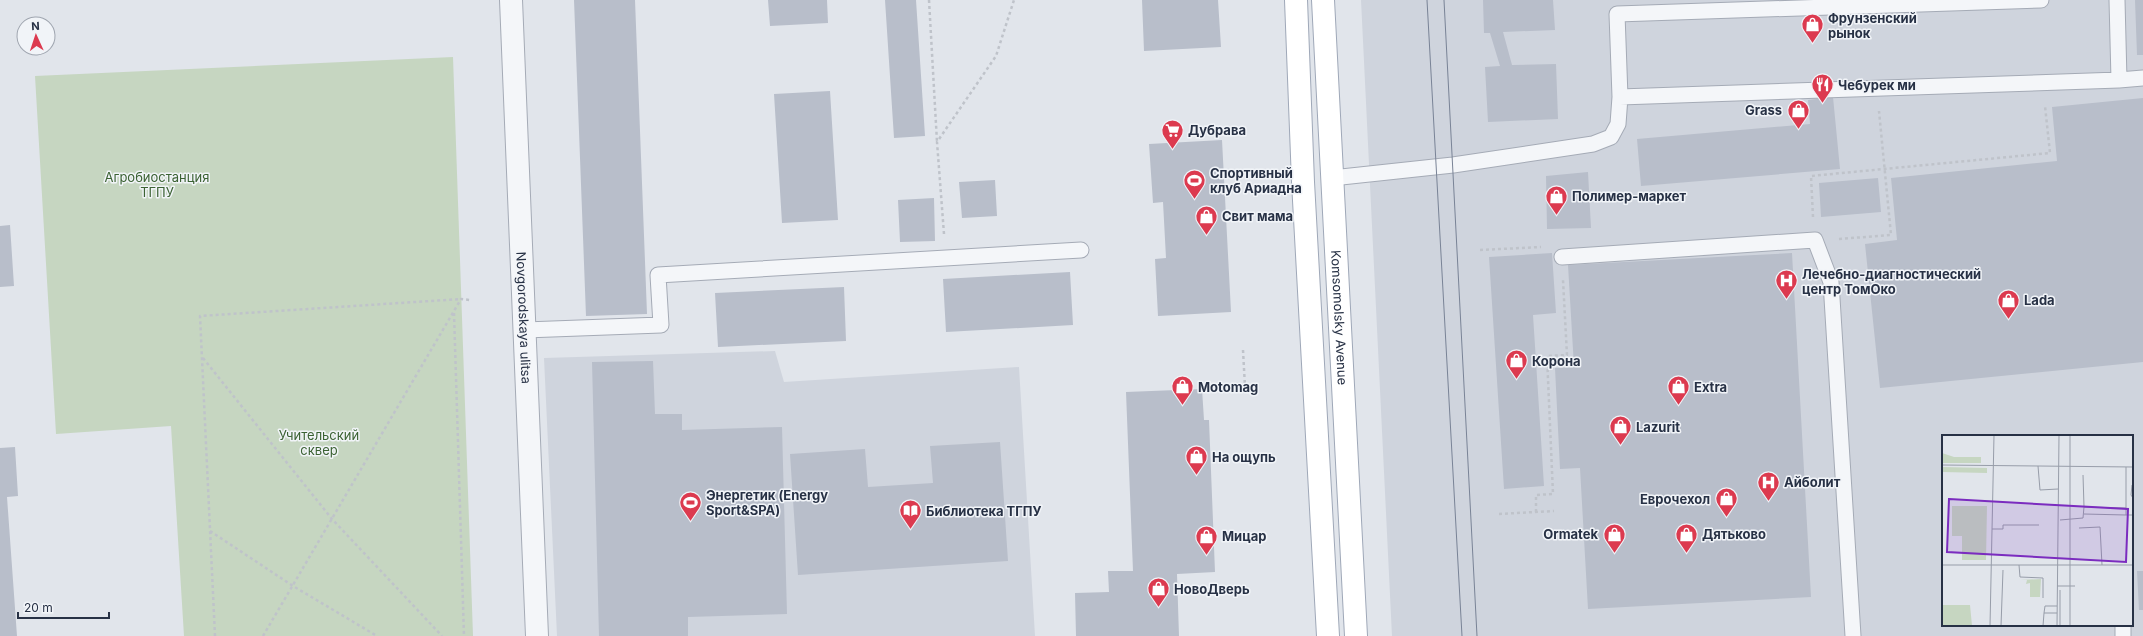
<svg xmlns="http://www.w3.org/2000/svg" width="2143" height="636" viewBox="0 0 2143 636" font-family="Inter,sans-serif">
<style>
.built{fill:#cfd4dd;fill-rule:evenodd}
.green{fill:#c6d6c1}
.building{fill:#b8beca}
.lines{fill:none;stroke-linecap:round;stroke-linejoin:round}
.lane-casing{stroke:#a5abb6;stroke-width:17}
.street-casing{stroke:#a5abb6;stroke-width:24}
.primary-casing{stroke:#9fa8b8;stroke-width:24}
.path{stroke:#bfc3ca;stroke-width:2.5;stroke-dasharray:3 3;stroke-linecap:butt}
.lane{stroke:#f4f6f9;stroke-width:15}
.street{stroke:#f4f6f9;stroke-width:22}
.primary{stroke:#fff;stroke-width:22}
.tram{stroke:#798396;stroke-width:1}
.labels{text-anchor:middle;stroke-width:3;stroke-linejoin:round;paint-order:stroke}
.poi-label{font-size:13px;font-weight:bold;fill:#273145;stroke:#f1f4f8;text-anchor:start}
.park-label{font-size:13px;fill:#3b6233;stroke:#f1f4f8}
.street-label{font-size:13px;fill:#273145;stroke:#f1f4f8}
.inset-road{fill:none;stroke:#979da9;stroke-width:1}
.view{fill:#7b2cbf;fill-opacity:0.15;stroke:#7b2cbf;stroke-width:2}
.inset-edge{fill:none;stroke:#273145;stroke-width:2}
</style>
<rect width="100%" height="100%" fill="#e1e5eb"/>
<path class="built" d="M 1361,0 L 2143,0 L 2143,636 L 1392,636 ZM 1943,436 L 2132,436 L 2132,625 L 1943,625 Z
M 775,351 L 784,382 L 1019,367 L 1035,636 L 557,636 L 544,358 Z"/>
<path class="green" d="M 453,57 L 473,636 L 184,636 L 171,426 L 56,434 L 35,76 Z"/>
<path class="building" d="M 574,0 L 635,0 L 647,314 L 586,316 Z
M 768,0 L 827,0 L 828,23 L 770,26 Z
M 885,0 L 916,0 L 925,136 L 894,138 Z
M 1142,0 L 1218,0 L 1221,47 L 1144,51 Z
M 1483,0 L 1553,0 L 1555,30 L 1503,32 L 1512,65 L 1556,64 L 1558,119 L 1488,122 L 1485,67 L 1500,66 L 1490,33 L 1484,33 Z
M 2135,0 L 2143,0 L 2143,55 L 2137,55 Z
M 830,91 L 838,220 L 782,223 L 774,94 Z
M 1833,97 L 1840,169 L 1641,186 L 1637,139 L 1810,124 L 1808,100 Z
M 2143,98 L 2143,362 L 1880,388 L 1865,244 L 1897,240 L 1891,178 L 2057,161 L 2052,107 Z
M 1222,140 L 1231,312 L 1158,316 L 1155,259 L 1166,258 L 1163,202 L 1153,203 L 1149,144 Z
M 1588,172 L 1591,228 L 1547,229 L 1546,176 Z
M 1878,178 L 1881,212 L 1821,217 L 1819,183 Z
M 995,180 L 997,216 L 962,218 L 959,182 Z
M 934,198 L 935,241 L 900,242 L 898,200 Z
M 10,225 L 14,286 L 0,287 L 0,226 Z
M 1552,253 L 1556,313 L 1533,315 L 1544,486 L 1504,489 L 1489,257 Z
M 1792,253 L 1811,597 L 1588,609 L 1580,468 L 1560,469 L 1555,368 L 1574,367 L 1568,265 Z
M 1070,272 L 1073,325 L 946,332 L 943,279 Z
M 844,287 L 846,341 L 718,347 L 715,293 Z
M 653,361 L 655,414 L 682,414 L 682,430 L 782,427 L 787,614 L 688,617 L 688,636 L 599,636 L 592,362 Z
M 1202,389 L 1204,420 L 1209,420 L 1215,572 L 1177,574 L 1179,636 L 1076,636 L 1075,593 L 1109,592 L 1108,571 L 1133,571 L 1126,392 Z
M 1000,442 L 1008,561 L 798,575 L 790,454 L 865,449 L 868,487 L 933,483 L 930,446 Z
M 15,447 L 18,496 L 7,497 L 17,636 L 0,636 L 0,448 Z
M 2137,571 L 2143,571 L 2143,610 L 2139,610 Z"/>
<g class="lines">
<defs>
<path id="lane" d="M 2117,0 L 2119,80 L 2143,78
M 1620,97 L 2119,80
M 1332,178 L 1453,165 L 1593,144 L 1611,137 L 1618,124 L 1620,97 L 1617,14 L 2041,0
M 1562,257 L 1815,240 L 1831,282 L 1853,636
M 525,330 L 661,325 L 658,275 L 1081,250
M 2123,625 L 2123,636"/>
<g id="street">
<path id="s1" d="M 511,0 L 537,636"/>
</g>
<g id="primary">
<path d="M 1296,0 L 1303,182 L 1328,636"/>
<path id="s2" d="M 1323,0 L 1356,636"/>
</g>
</defs>
<use href="#lane" class="lane-casing"/>
<use href="#street" class="street-casing"/>
<use href="#primary" class="primary-casing"/>
<path class="path" d="M 929,0 L 937,142
M 1813,217 L 1811,176 L 2050,153 L 2045,106
M 944,234 L 937,142 L 996,56 L 1014,0
M 1839,239 L 1891,235 L 1879,111
M 1480,250 L 1541,247
M 454,313 L 464,636
M 1243,350 L 1245,387
M 203,358 L 332,519 L 442,636
M 1536,512 L 1536,495 L 1553,494 L 1547,356 L 1567,355 L 1563,280
M 1499,514 L 1554,511
M 210,531 L 293,586 L 377,636
M 215,636 L 200,316 L 461,299
M 263,636 L 461,299 L 470,300"/>
<use href="#lane" class="lane"/>
<use href="#street" class="street"/>
<use href="#primary" class="primary"/>
<path class="tram" d="M 1427,0 L 1462,636
M 1444,0 L 1477,636"/>
</g>
<defs>
<symbol id="shop-pin" viewBox="-11 -11 22 30"><path d="M0 17L-7.5 6A9.5 9.5 0 1 1 7.5 6Z" fill="#dc3a4f" stroke="#f1f4f8"/><path d="M-5-2.5h2.3a2.7 3.5 0 0 1 5.4 0H5L5.5 6h-11ZM-1.5-2.5h3a1.5 2.3 0 0 0-3 0Z" fill="#fff"/></symbol>
<symbol id="restaurant-pin" viewBox="-11 -11 22 30"><path d="M0 17L-7.5 6A9.5 9.5 0 1 1 7.5 6Z" fill="#dc3a4f" stroke="#f1f4f8"/><path d="M-5-6h1v4h1v-4h1v4h1v-4h1v5L-1.5 .5V6h-2V.5L-5-1ZM5-6V6H3V1.5H1.5Q1.5-4 5-6Z" fill="#fff"/></symbol>
<symbol id="supermarket-pin" viewBox="-11 -11 22 30"><path d="M0 17L-7.5 6A9.5 9.5 0 1 1 7.5 6Z" fill="#dc3a4f" stroke="#f1f4f8"/><path d="M-6-5.5h2.5l.6 2H6L4.5 2H-2.5L-4.4-4H-6ZM-1.5 3.2a1.3 1.3 0 1 0 .1 0ZM3 3.2a1.3 1.3 0 1 0 .1 0Z" fill="#fff"/></symbol>
<symbol id="stadium-pin" viewBox="-11 -11 22 30"><path d="M0 17L-7.5 6A9.5 9.5 0 1 1 7.5 6Z" fill="#dc3a4f" stroke="#f1f4f8"/><path d="M0-5a6.5 5 0 1 0 0 10a6.5 5 0 1 0 0-10ZM-3.5-1.8h7v3.6h-7Z" fill="#fff"/></symbol>
<symbol id="hospital-pin" viewBox="-11 -11 22 30"><path d="M0 17L-7.5 6A9.5 9.5 0 1 1 7.5 6Z" fill="#dc3a4f" stroke="#f1f4f8"/><path d="M-5-5h3v3.5h4V-5h3V5h-3V1.5h-4V5h-3Z" fill="#fff"/></symbol>
<symbol id="library-pin" viewBox="-11 -11 22 30"><path d="M0 17L-7.5 6A9.5 9.5 0 1 1 7.5 6Z" fill="#dc3a4f" stroke="#f1f4f8"/><path d="M-6-4Q-3-5.5-.7-3.5V5Q-3 3-6 4ZM6-4Q3-5.5 .7-3.5V5Q3 3 6 4Z" fill="#fff"/></symbol>
</defs>
<g fill-rule="evenodd">
<use href="#shop-pin" x="1800" y="12" width="25" height="34"/>
<use href="#restaurant-pin" x="1810" y="72" width="25" height="34"/>
<use href="#shop-pin" x="1786" y="98" width="25" height="34"/>
<use href="#supermarket-pin" x="1160" y="118" width="25" height="34"/>
<use href="#stadium-pin" x="1182" y="168" width="25" height="34"/>
<use href="#shop-pin" x="1544" y="184" width="25" height="34"/>
<use href="#shop-pin" x="1194" y="204" width="25" height="34"/>
<use href="#hospital-pin" x="1774" y="268" width="25" height="34"/>
<use href="#shop-pin" x="1996" y="288" width="25" height="34"/>
<use href="#shop-pin" x="1504" y="348" width="25" height="34"/>
<use href="#shop-pin" x="1170" y="374" width="25" height="34"/>
<use href="#shop-pin" x="1666" y="374" width="25" height="34"/>
<use href="#shop-pin" x="1608" y="414" width="25" height="34"/>
<use href="#shop-pin" x="1184" y="444" width="25" height="34"/>
<use href="#hospital-pin" x="1756" y="470" width="25" height="34"/>
<use href="#shop-pin" x="1714" y="486" width="25" height="34"/>
<use href="#stadium-pin" x="678" y="490" width="25" height="34"/>
<use href="#library-pin" x="898" y="498" width="25" height="34"/>
<use href="#shop-pin" x="1602" y="522" width="25" height="34"/>
<use href="#shop-pin" x="1674" y="522" width="25" height="34"/>
<use href="#shop-pin" x="1194" y="524" width="25" height="34"/>
<use href="#shop-pin" x="1146" y="576" width="25" height="34"/>
</g>
<g class="labels">
<g class="poi-label">
<text x="1828" y="23">Фрунзенский<tspan x="1828" dy="15">рынок</tspan></text>
<text x="1838" y="90">Чебурек ми</text>
<text x="1782" y="115" text-anchor="end">Grass</text>
<text x="1188" y="135">Дубрава</text>
<text x="1210" y="178">Спортивный<tspan x="1210" dy="15">клуб Ариадна</tspan></text>
<text x="1572" y="201">Полимер-маркет</text>
<text x="1222" y="221">Свит мама</text>
<text x="1802" y="279">Лечебно-диагностический<tspan x="1802" dy="15">центр ТомОко</tspan></text>
<text x="2024" y="305">Lada</text>
<text x="1532" y="366">Корона</text>
<text x="1198" y="392">Motomag</text>
<text x="1694" y="392">Extra</text>
<text x="1636" y="432">Lazurit</text>
<text x="1212" y="462">На ощупь</text>
<text x="1784" y="487">Айболит</text>
<text x="706" y="500">Энергетик (Energy<tspan x="706" dy="15">Sport&amp;SPA)</tspan></text>
<text x="1710" y="504" text-anchor="end">Еврочехол</text>
<text x="926" y="516">Библиотека ТГПУ</text>
<text x="1598" y="539" text-anchor="end">Ormatek</text>
<text x="1702" y="539">Дятьково</text>
<text x="1222" y="541">Мицар</text>
<text x="1174" y="594">НовоДверь</text>
</g>
<g class="park-label">
<text x="157" y="182">Агробиостанция<tspan x="157" dy="15">ТГПУ</tspan></text>
<text x="319" y="440">Учительский<tspan x="319" dy="15">сквер</tspan></text>
</g>
<g class="street-label">
<text dy="5" stroke="none"><textPath href="#s1" startOffset="318">Novgorodskaya ulitsa</textPath></text>
<text dy="5" stroke="none"><textPath href="#s2" startOffset="318">Komsomolsky Avenue</textPath></text>
</g>
</g>
<g transform="translate(1942 435)">
<rect width="191" height="191" fill="#e1e5eb"/>
<path d="M 0,18 L 12,22 L 39,22 L 39,28 L 0,28 ZM 0,32 L 45,33 L 45,38 L 0,37 ZM 10,71 L 45,71 L 44,125 L 20,125 L 20,101 L 10,101 ZM 99,144 L 98,162 L 88,162 L 88,148 L 84,149 L 85,145 L 78,145 ZM 0,170 L 28,170 L 30,191 L 0,191 Z" fill="#c6d6c1"/>
<path class="inset-road" d="M 0,30 L 191,32M 96,31 L 98,55 L 116,54M 141,40 L 142,72M 190,50 L 189,60 L 191,63M 184,73 L 184,80 L 191,80M 142,79 L 184,80M 118,85 L 141,83 L 142,72 L 184,73 L 184,32M 137,93 L 158,92 L 160,130M 50,94 L 61,94 L 61,90 L 97,90M 0,130 L 191,130M 77,130 L 78,142 L 101,143 L 101,163M 115,151 L 133,151M 118,155 L 118,191M 115,178 L 102,178 L 103,171 L 115,171M 48,191 L 52,0M 59,191 L 61,135M 101,191 L 102,178M 115,191 L 117,0M 128,191 L 128,0"/>
<path class="view" d="M 7,64 L 186,74 L 184,127 L 5,117 Z"/>
<rect width="191" height="191" class="inset-edge"/>
</g>
<g transform="translate(36 36) rotate(357)"><circle r="19" fill="#f1f4f8" stroke="#a0a6b0"/>
<path d="M0-3L7 15L0 10L-7 15Z" fill="#dc3a4f"/>
<text y="-6" font-size="11" font-weight="bold" text-anchor="middle" fill="#273145">N</text>
</g>
<path d="M18 612v6h91v-6" fill="none" stroke="#273145" stroke-width="2"/>
<text x="24" y="612" font-size="12" fill="#273145" stroke="#f1f4f8" stroke-width="3" paint-order="stroke">20 m</text>
</svg>
